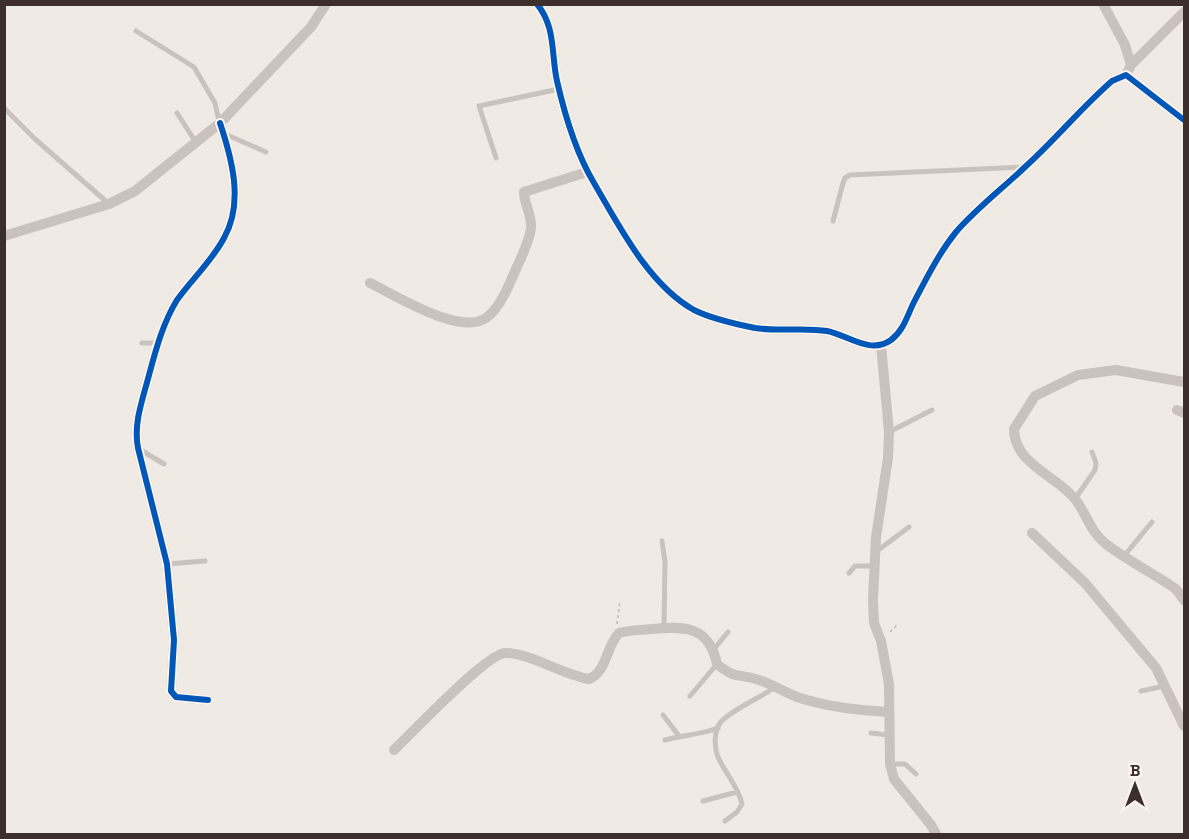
<svg xmlns="http://www.w3.org/2000/svg" width="1189" height="839" viewBox="0 0 1189 839" font-family="'Space Grotesk',sans-serif">
<style>
.lines{fill:none;stroke-linecap:round;stroke-linejoin:round}
.path{stroke:#c2bab5;stroke-width:1.5;stroke-dasharray:3 3;stroke-linecap:butt}
.lane{stroke:#cac2bc;stroke-width:5}
.street{stroke:#cac2bc;stroke-width:10}
.cycleway-casing{stroke:#fcf4ed;stroke-width:10}
.cycleway{stroke:#0057b8;stroke-width:6}
</style>
<rect width="100%" height="100%" fill="#f0eae4"/>
<g class="lines">
<path class="path" d="M 617,624 L 620,600
M 890,632 L 898,624"/>
<path class="lane" d="M 136,31 L 194,67 L 215,103 L 219,121
M 4,108 L 35,139 L 108,203
M 177,113 L 195,141
M 225,134 L 266,152
M 496,158 L 479,106 L 559,89
M 833,221 L 843,183 L 845,178 L 850,175 L 1024,167
M 142,343 L 158,343
M 889,432 L 932,410
M 139,449 L 164,464
M 1075,499 L 1095,470 L 1096,463 L 1092,452
M 662,541 L 665,562 L 664,628
M 877,551 L 909,527
M 1124,556 L 1152,522
M 167,564 L 205,561
M 849,573 L 855,566 L 874,566
M 714,649 L 728,632
M 1141,691 L 1165,686
M 690,696 L 717,664
M 663,715 L 679,736
M 871,733 L 888,735
M 665,740 C 683,735 700,735 718,728
M 890,764 L 905,764 L 916,774
M 703,801 L 737,792
M 725,821 L 737,812 L 742,804 C 739,789 728,776 721,763 C 714,752 713,733 720,723 C 729,711 762,697 775,687"/>
<path class="street" d="M 537,4 C 556,27 551,54 557,81 C 565,116 576,153 594,183 C 619,226 649,285 694,310 C 712,319 735,324 755,328 C 779,332 803,327 827,331 C 848,335 870,355 891,340 C 904,330 907,316 914,302 C 926,279 939,253 956,232 C 977,208 1002,189 1025,167 C 1055,140 1081,108 1112,81 L 1126,75 L 1184,120
M 1103,4 L 1125,45 L 1131,65 L 1126,75
M 1131,65 L 1184,12
M 4,236 L 109,204 L 135,191 L 220,123 L 311,27 L 326,4
M 370,283 C 395,295 460,336 486,318 C 498,310 508,288 513,276 C 519,261 529,244 531,228 C 532,215 524,204 524,192 L 587,172
M 881,345 L 889,432 L 888,458 L 876,537 L 873,600 L 874,623 L 881,641 L 889,684 L 890,764 L 894,779 L 931,825 L 936,834
M 1184,382 L 1116,370 L 1078,375 L 1035,396 L 1014,429 C 1014,464 1057,476 1075,499 C 1087,514 1090,532 1106,544 C 1128,561 1153,573 1176,589 L 1184,600
M 1177,410 L 1184,413
M 1032,533 L 1085,583 L 1156,668 L 1184,726
M 208,700 L 176,697 L 171,691 L 174,640 L 167,564 L 138,448 C 134,427 140,407 146,386 C 154,357 161,326 177,300 C 192,279 212,261 224,238 C 244,203 232,159 220,123
M 394,750 C 412,733 486,654 505,653 C 527,652 564,675 589,679 C 607,672 606,646 619,633 C 630,630 641,630 652,629 C 685,626 709,626 717,664 C 736,680 739,673 759,680 C 772,684 784,692 797,697 C 827,707 857,710 888,712"/>
<defs>
<path id="cycleway" d="M 537,4 C 556,27 551,54 557,81 C 565,116 576,153 594,183 C 619,226 649,285 694,310 C 712,319 735,324 755,328 C 779,332 803,327 827,331 C 848,335 870,355 891,340 C 904,330 907,316 914,302 C 926,279 939,253 956,232 C 977,208 1002,189 1025,167 C 1055,140 1081,108 1112,81 L 1126,75 L 1184,120
M 208,700 L 176,697 L 171,691 L 174,640 L 167,564 L 138,448 C 134,427 140,407 146,386 C 154,357 161,326 177,300 C 192,279 212,261 224,238 C 244,203 232,159 220,123"/>
</defs>
<use href="#cycleway" class="cycleway-casing"/>
<use href="#cycleway" class="cycleway"/>
</g>
<rect width="1189" height="839" fill="none" stroke="#3c2e2a" stroke-width="12"/>
<g transform="translate(1135 785)" stroke="#fcf4ed" stroke-width="4.5" paint-order="stroke">
<path d="M0-4.5L10 22L0 15L-10 22Z" fill="#3c2e2a"/>
<text y="-9" font-size="16" font-weight="bold" text-anchor="middle" fill="#3c2e2a">B</text>
</g>
</svg>
